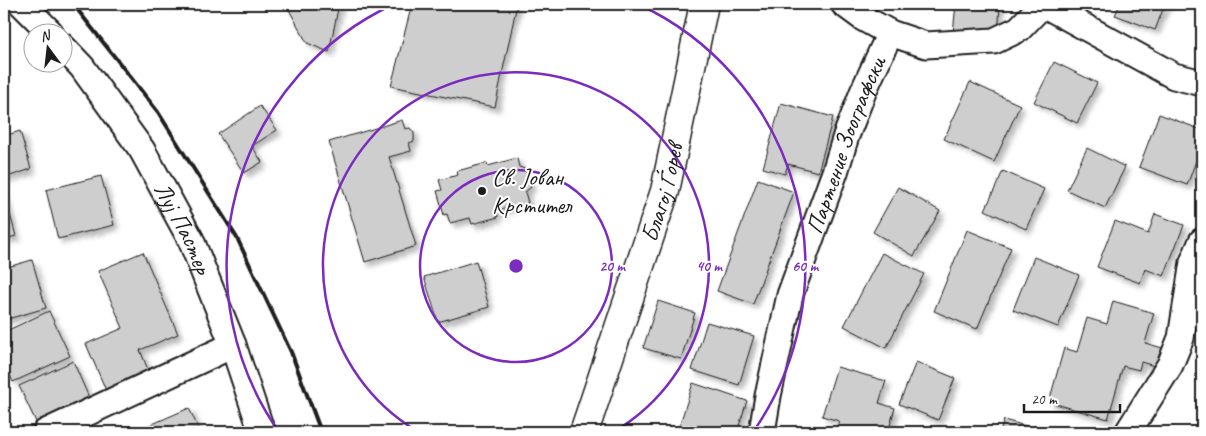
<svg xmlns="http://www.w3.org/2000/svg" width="1206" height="436" viewBox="0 0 1206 436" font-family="Caveat,sans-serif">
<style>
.building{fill:#cecece;stroke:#1c1c1c;filter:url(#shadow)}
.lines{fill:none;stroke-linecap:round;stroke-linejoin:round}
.minor-casing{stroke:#1c1c1c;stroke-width:29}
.secondary-casing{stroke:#1c1c1c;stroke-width:31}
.minor{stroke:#fff;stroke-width:25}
.secondary{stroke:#fff;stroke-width:28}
.rail{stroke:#1c1c1c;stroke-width:4}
.ring{fill:none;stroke:#7b2cbf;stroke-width:2.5}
.poi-dot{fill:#1c1c1c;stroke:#fff;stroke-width:2}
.labels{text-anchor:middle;stroke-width:4;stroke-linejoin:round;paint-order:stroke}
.street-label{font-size:24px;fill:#1c1c1c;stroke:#fff}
.poi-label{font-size:24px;fill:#1c1c1c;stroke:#fff;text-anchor:start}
.centre{fill:#7b2cbf;stroke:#fff;stroke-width:2.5}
.ring-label{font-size:15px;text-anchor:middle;font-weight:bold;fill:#7b2cbf;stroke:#fff;stroke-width:4;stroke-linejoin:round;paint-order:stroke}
</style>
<defs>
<filter id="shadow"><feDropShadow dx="4.5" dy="4.5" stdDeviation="2.5" flood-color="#0004"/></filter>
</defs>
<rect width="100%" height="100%" fill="#fff"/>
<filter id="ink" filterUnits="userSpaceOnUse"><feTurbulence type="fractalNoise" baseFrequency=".02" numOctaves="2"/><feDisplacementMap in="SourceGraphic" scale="10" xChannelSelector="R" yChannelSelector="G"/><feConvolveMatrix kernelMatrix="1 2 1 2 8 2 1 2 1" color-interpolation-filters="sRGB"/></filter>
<g filter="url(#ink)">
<path class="building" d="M 286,4 L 339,4 L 329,52 L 307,43 Z
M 412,4 L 517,4 L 495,107 L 391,86 Z
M 956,4 L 1000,4 L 998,37 L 953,33 Z
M 1120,4 L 1165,4 L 1155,30 L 1115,15 Z
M 1054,62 L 1097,83 L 1077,123 L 1034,102 Z
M 970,82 L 1020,105 L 994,162 L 944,139 Z
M 781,103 L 833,117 L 818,172 L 788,164 L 785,174 L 763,168 Z
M 260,106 L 277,130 L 252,146 L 262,162 L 244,173 L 218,134 Z
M 1159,114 L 1202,130 L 1202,145 L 1187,185 L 1139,167 Z
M 402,120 L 405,129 L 410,128 L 414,133 L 414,141 L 409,143 L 411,151 L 389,157 L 416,246 L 365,262 L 329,142 Z
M 20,131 L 31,169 L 4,178 L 4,136 Z
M 1087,148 L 1125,167 L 1105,208 L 1067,190 Z
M 517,158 L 519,167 L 525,169 L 531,187 L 525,192 L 528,203 L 496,211 L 498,217 L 472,224 L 470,218 L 450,223 L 447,214 L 444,215 L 437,191 L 442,190 L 439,180 L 458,175 L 457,171 L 487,163 L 488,166 Z
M 1003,171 L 1044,189 L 1026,229 L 985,210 Z
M 101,176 L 114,225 L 58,239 L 46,190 Z
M 758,179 L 794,192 L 753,304 L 717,291 Z
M 898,187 L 940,211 L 914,256 L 873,232 Z
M 4,193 L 16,236 L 4,239 Z
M 1155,214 L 1184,225 L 1164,276 L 1145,269 L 1140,283 L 1097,267 L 1115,221 L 1148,234 Z
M 967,230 L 1011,248 L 977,329 L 934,311 Z
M 143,252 L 178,334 L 140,350 L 151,377 L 108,395 L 86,344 L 123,328 L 98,271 Z
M 882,253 L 924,274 L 886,348 L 844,326 Z
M 1034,257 L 1079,275 L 1058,327 L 1013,310 Z
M 32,260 L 46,308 L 4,320 L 4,268 Z
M 476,261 L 489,307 L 438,322 L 424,277 Z
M 658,301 L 695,313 L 681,359 L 643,348 Z
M 1113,301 L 1154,313 L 1145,343 L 1166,349 L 1161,368 L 1141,362 L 1139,370 L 1123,366 L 1108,419 L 1049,402 L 1064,348 L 1077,352 L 1087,318 L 1107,324 Z
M 49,311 L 70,356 L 13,382 L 4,362 L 4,332 Z
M 707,322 L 754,336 L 739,385 L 692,370 Z
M 73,361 L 90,400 L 37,424 L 19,386 Z
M 916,362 L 955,378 L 938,420 L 899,404 Z
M 837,367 L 886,381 L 879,403 L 895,408 L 888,432 L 835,432 L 839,421 L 822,416 Z
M 693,383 L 747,401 L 737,432 L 685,432 L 678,430 Z
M 189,408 L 200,432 L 142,432 L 141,429 Z
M 1202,418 L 1202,432 L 1195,432 Z
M 1004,420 L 1048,432 L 1000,432 Z"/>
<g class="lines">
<defs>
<g id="minor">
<path d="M 22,4 L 50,32"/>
<path d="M 1043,4 L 1174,76 L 1198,82 L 1202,81"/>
<path d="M 890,33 L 926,45 L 994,41 L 1019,29 L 1043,4"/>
<path id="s1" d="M 62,46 L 82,67 L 142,150 L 191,240 L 233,345 L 262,432"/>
<path d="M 46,432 L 233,345"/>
<path id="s2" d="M 762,432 L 768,396 L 790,295 L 835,172 L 846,136 L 863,92 L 890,33 L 863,18 L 844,4"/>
<path d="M 1128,432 L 1170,365 L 1181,338 L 1193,262 L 1202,241"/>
</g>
<g id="secondary">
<path id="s3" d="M 584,432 L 665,191 L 704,4"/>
</g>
</defs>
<use href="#minor" class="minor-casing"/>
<use href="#secondary" class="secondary-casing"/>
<use href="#minor" class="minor"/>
<use href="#secondary" class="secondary"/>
<path class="rail" d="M 73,4 L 158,112 L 237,238 L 291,352 L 321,432"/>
</g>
</g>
<g class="ring">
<circle cx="516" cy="266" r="96"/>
<path d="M417 431A193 193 0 1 1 615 431"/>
<path d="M279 432A289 289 0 0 1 394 4M638 4A289 289 0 0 1 753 432"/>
</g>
<circle class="poi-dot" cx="482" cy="191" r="5"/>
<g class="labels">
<g class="street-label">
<text dy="8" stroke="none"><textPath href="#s2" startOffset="300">Партение Зоографски</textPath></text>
<text dy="8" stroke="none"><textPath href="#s3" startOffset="252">Благој Ѓорев</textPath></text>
<text dy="8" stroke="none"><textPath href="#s1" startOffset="220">Луј Пастер</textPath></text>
</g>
<g class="poi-label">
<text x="492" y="185">Св. Јован<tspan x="492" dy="28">Крстител</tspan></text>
</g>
</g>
<circle cx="516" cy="266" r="8" class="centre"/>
<g class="ring-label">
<text x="612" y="271">20 m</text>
<text x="709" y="271">40 m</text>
<text x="805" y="271">60 m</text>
</g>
<rect width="1206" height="436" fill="none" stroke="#fff" stroke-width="20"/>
<rect x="10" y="10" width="1186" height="416" fill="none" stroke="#1c1c1c" stroke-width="2" filter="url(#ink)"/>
<g transform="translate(48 48) rotate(345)"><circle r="24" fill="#ffffff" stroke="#a4a4a4"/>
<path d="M0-4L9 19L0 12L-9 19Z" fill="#1c1c1c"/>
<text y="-8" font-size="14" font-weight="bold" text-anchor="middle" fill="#1c1c1c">N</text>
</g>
<path d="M1024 404v8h96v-8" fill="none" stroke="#1c1c1c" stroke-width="2.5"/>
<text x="1031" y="404" font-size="15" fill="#1c1c1c" stroke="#ffffff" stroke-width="4" paint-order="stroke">20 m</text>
</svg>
